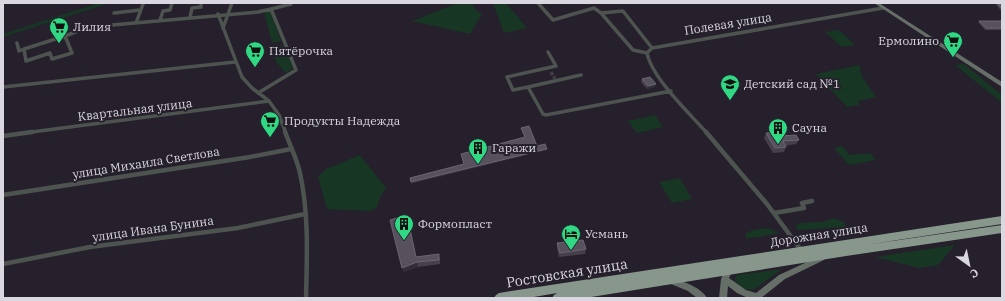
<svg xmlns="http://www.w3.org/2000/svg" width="1005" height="301" viewBox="0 0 1005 301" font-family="'IBM Plex Serif',serif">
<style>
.green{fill:#173623}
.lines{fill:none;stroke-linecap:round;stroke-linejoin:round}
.street-tunnel{stroke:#403b47;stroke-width:3.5;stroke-dasharray:3.5 1.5;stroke-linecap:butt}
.street-far1{stroke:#4d534f;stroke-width:3.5}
.street{stroke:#4d534f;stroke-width:4.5}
.secondary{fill:#656f68;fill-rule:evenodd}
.highway{fill:#88978c;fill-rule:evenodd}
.wall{fill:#46404d}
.shaded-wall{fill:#322d39}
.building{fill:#56515d;stroke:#6b6671}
.labels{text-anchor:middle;stroke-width:4;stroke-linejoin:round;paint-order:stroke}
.street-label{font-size:12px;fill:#dbd7e0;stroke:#25202c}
.poi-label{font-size:12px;fill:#dbd7e0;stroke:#25202c;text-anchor:start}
.near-street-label{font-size:14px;fill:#dbd7e0;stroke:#25202c}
</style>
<rect width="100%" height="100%" fill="#25202c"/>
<path class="green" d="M 99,3 L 110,3 L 3,37 L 3,34 Z
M 458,3 L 472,3 L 477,11 L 482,14 L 470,34 L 412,21 Z
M 493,3 L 506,3 L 527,28 L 504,33 Z
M 270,11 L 281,41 L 272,43 L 264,12 Z
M 839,30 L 855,45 L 842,47 L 825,32 Z
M 283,45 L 293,68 L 286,73 L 276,62 L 272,48 Z
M 964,64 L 1002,95 L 1002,103 L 955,65 Z
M 860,65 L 861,75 L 876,97 L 859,101 L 859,105 L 847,107 L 816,74 Z
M 655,115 L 663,127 L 637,133 L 628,121 Z
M 842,146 L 850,155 L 870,153 L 876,160 L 849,165 L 834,148 Z
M 360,155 L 386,188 L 380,197 L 377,207 L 371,211 L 327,209 L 318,177 L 326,169 Z
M 680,178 L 692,199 L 672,203 L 659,182 Z
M 834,218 L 844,222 L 846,227 L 799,230 L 795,226 L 800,223 L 823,222 Z
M 767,228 L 780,233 L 746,239 L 746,233 L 753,230 Z
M 955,245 L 938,265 L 919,268 L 875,257 Z
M 782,269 L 755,289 C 746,291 740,288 735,280 L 735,277 L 737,275 Z"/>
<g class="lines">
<path class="street-tunnel" d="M 551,72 L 555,79"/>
<path class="street-far1" d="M 538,3 L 553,20 L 594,8 L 601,13 L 633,50 L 647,53
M 271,9 L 291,4
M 114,13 L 140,10
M 601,13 L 623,11 L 652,48
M 218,14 L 242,77 L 252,88 L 269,101 L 279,115 L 286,133
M 190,17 L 192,8 L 201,7 L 201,3
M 160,20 L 163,11 L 170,10 L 172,3
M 136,23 L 143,4
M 223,28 L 232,3
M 63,29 L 65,36 L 86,28 L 101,26 L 258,12 L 271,9 L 296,70 L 258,93
M 65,36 L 72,53 L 52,59 L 50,53 L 26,61 L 24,49 Z
M 17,43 L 19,51 L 24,49
M 548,52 L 556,66 L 507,77 L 513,90 L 528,87 L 543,114 L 546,115 L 671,91
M 3,87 L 235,62
M 528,87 L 581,75
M 24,133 L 269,101
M 707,133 C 689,113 652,78 647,53 L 652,48 L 883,8"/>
<path class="street" d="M 285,132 C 290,145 297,159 300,173 C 309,214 307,256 306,298
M 706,132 L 767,204 L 801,250
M 3,136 L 32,132
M 3,195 L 250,157 L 291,149
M 774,213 L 804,208 L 802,203 L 812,201
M 3,264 L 90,247 L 238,228 L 305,214"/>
<path class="secondary" d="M 874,3 L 879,3 L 1002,82 L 1002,87 Z
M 822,255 L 824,256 L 825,258 L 824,260 L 785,279 L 761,298 L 748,298 L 737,293 L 728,286 L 727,298 L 719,298 L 721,279 L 726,267 L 729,266 L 732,267 L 733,269 L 729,278 L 746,290 L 756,293 L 779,275 Z
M 669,277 C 681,281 700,286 707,298 L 697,298 L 688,291 L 666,282 L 665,280 L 666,278 Z"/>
<path class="highway" d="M 1002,216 L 1002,224 L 865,245 L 1002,225 L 1002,233 L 846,256 L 585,298 L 552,298 L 554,295 L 557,293 L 528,298 L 494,298 L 496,295 L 499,293 Z"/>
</g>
<path class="wall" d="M 995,3 L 1002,3 L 1002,12 Z
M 979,21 L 1002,21 L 1002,30 L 985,30 L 978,22 Z
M 642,79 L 655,87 L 647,89 L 641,82 Z
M 766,133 L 781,136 L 799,140 L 796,144 L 785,146 L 786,147 L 784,152 L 773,153 L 764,138 Z
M 557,243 L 586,249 L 585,254 L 559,257 L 557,248 Z
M 416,257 L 440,258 L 440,264 L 418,267 L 403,272 Z"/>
<path class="shaded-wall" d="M 656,84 L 655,87 L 647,89 L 648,86 Z
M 547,149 L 547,150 L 411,184 L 411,182 Z
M 417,262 L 418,267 L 403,272 L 402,268 Z"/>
<path class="building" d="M 997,3 L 1002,3 L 1002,9 Z
M 979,21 L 1002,21 L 1002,28 L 986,28 Z
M 650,77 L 656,84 L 648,86 L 642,79 Z
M 529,126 L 537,146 L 545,144 L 547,149 L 411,182 L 410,178 L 464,164 L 461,154 L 525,137 L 521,128 Z
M 778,132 L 781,136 L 796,135 L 799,140 L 783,141 L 786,147 L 775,148 L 766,133 Z
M 407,215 L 416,257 L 439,254 L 439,260 L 417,262 L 402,268 L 390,220 Z
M 583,240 L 586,249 L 560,253 L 557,243 Z"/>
<defs>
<symbol id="supermarket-pin" viewBox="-11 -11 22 30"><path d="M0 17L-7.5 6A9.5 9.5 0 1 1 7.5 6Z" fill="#30d883" stroke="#25202c"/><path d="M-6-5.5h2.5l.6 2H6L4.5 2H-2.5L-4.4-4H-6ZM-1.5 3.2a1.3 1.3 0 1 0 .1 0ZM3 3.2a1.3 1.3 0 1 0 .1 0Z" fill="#111"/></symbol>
<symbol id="school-pin" viewBox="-11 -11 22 30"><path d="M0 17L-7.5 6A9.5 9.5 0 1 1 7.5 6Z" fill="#30d883" stroke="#25202c"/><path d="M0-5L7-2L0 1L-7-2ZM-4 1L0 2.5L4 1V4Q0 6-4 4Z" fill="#111"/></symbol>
<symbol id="building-pin" viewBox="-11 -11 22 30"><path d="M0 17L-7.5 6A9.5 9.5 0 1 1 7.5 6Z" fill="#30d883" stroke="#25202c"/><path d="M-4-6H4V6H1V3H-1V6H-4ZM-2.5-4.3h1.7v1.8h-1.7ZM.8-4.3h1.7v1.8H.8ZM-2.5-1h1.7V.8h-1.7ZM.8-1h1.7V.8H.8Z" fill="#111"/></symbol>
<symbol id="hotel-pin" viewBox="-11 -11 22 30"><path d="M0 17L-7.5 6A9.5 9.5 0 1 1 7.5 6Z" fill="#30d883" stroke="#25202c"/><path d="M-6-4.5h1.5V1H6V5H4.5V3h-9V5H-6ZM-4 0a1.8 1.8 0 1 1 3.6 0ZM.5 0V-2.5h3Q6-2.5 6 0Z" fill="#111"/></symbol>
</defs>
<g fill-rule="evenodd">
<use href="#supermarket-pin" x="48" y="16" width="22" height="30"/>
<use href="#supermarket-pin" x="942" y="30" width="22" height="30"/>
<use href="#supermarket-pin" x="244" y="40" width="22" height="30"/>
<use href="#school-pin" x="719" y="73" width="22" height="30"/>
<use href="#supermarket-pin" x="259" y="110" width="22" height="30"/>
<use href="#building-pin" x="767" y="117" width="22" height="30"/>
<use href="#building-pin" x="467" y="137" width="22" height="30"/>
<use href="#building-pin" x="393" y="213" width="22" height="30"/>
<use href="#hotel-pin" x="560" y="223" width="22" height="30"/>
</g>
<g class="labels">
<g class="street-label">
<text transform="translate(728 24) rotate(-9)" y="4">Полевая улица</text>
<text transform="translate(135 110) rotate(-7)" y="4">Квартальная улица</text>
<text transform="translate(146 163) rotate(-9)" y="4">улица Михаила Светлова</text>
<text transform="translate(153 229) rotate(-8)" y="4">улица Ивана Бунина</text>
<text transform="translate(819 235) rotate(-9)" y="4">Дорожная улица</text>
</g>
<g class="poi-label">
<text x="73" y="31">Лилия</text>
<text x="939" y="45" text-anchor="end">Ермолино</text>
<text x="269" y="55">Пятёрочка</text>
<text x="744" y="88">Детский сад №1</text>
<text x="284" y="125">Продукты Надежда</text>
<text x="792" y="132">Сауна</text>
<text x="492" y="152">Гаражи</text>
<text x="418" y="228">Формопласт</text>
<text x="585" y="238">Усмань</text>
</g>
<g class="near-street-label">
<text transform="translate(567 273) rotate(-9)" y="5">Ростовская улица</text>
</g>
</g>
<rect width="1005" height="301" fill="none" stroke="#dbd7e0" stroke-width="8"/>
<g transform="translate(969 265) rotate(147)" stroke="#25202c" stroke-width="3" paint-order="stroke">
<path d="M0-3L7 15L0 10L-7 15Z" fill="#dbd7e0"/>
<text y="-6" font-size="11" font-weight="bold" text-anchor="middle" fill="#dbd7e0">С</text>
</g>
</svg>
